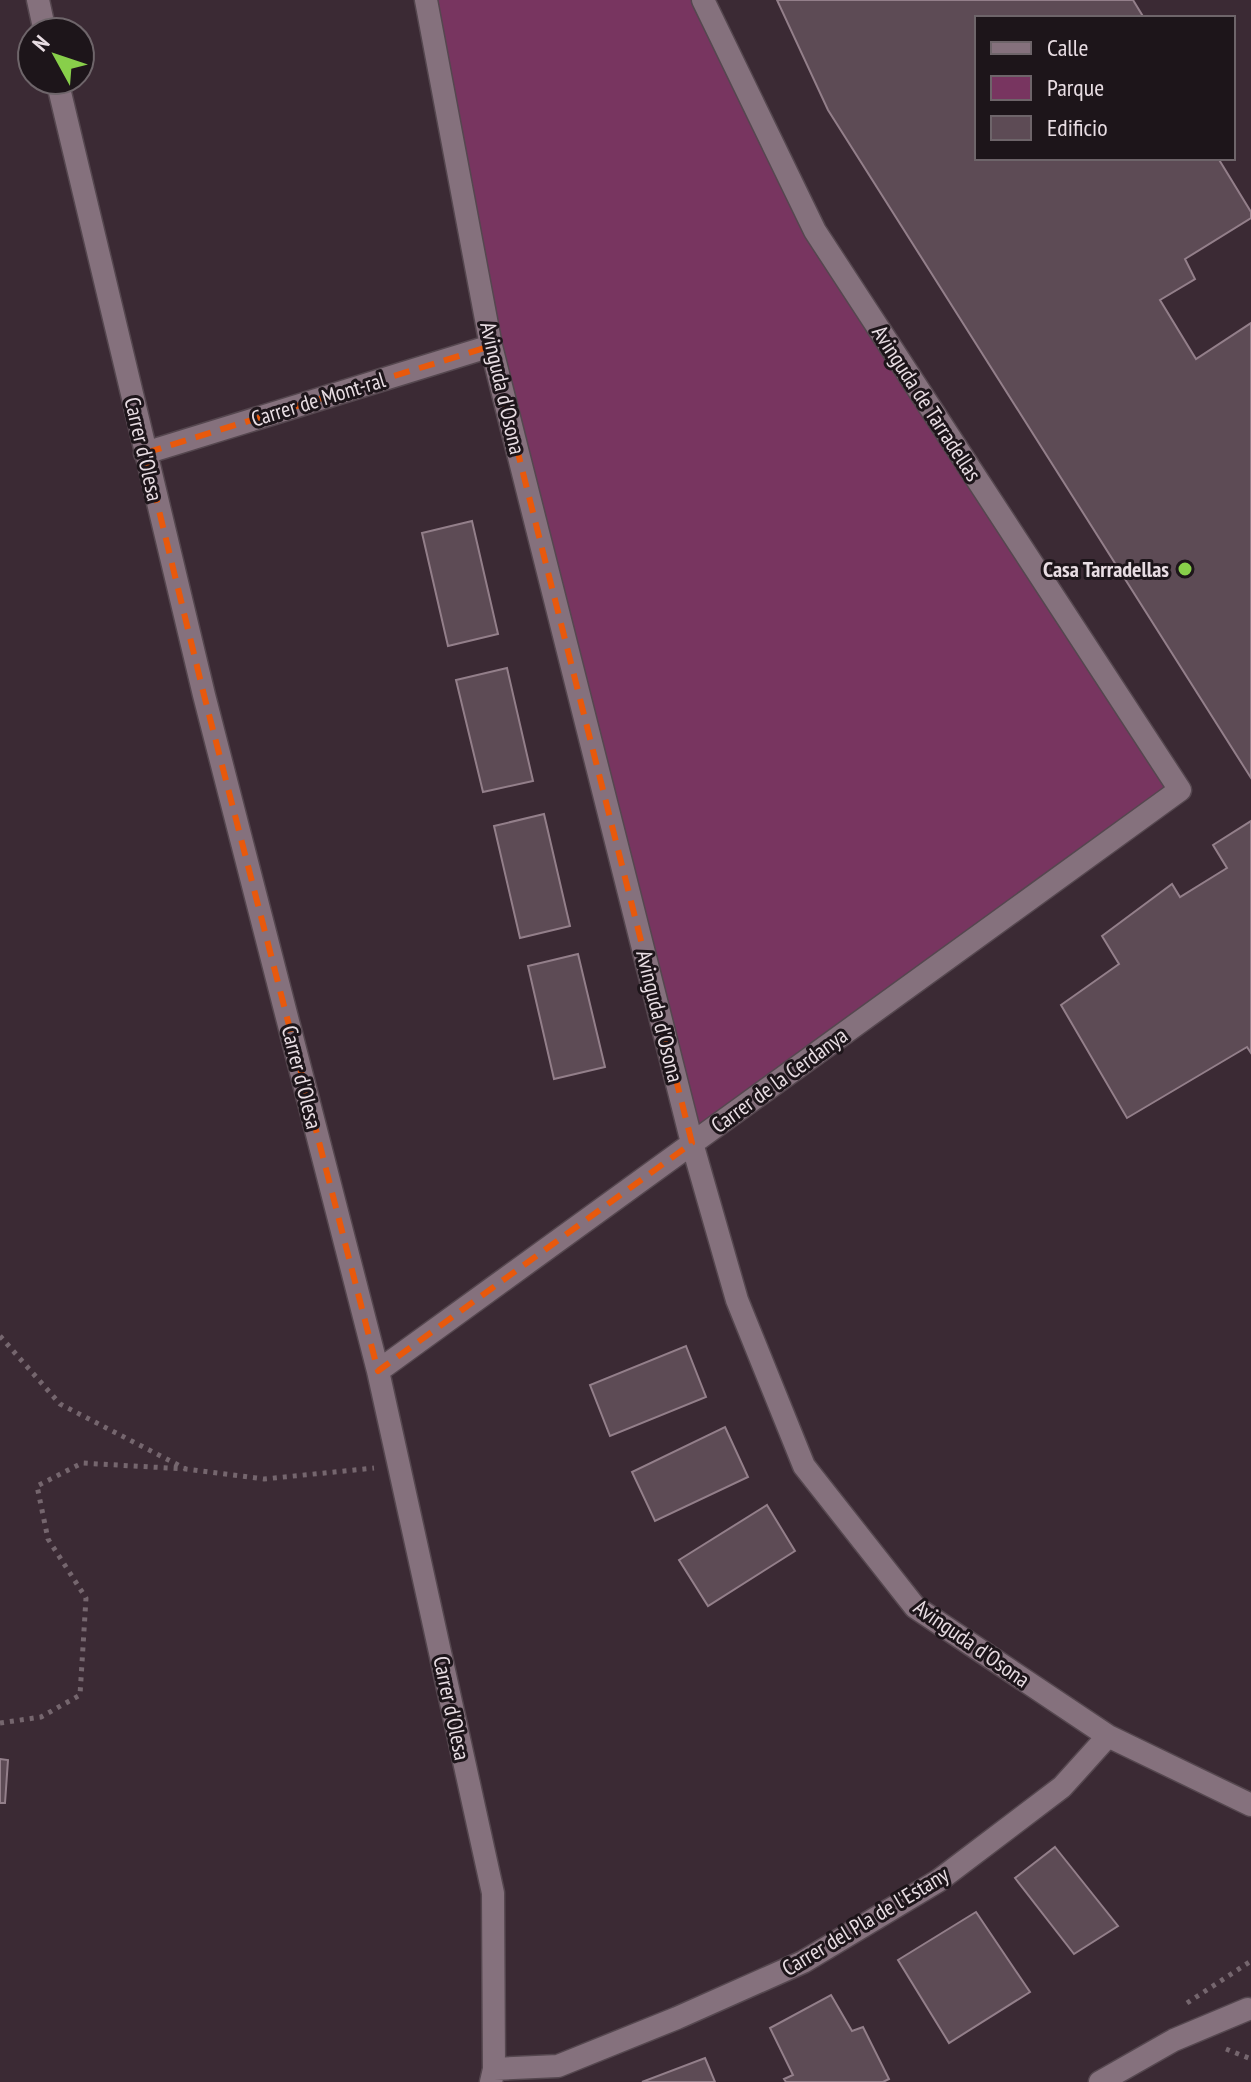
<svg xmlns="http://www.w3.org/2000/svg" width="1251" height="2082" viewBox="0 0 1251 2082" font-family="'PT Sans Narrow',sans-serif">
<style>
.green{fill:#783560}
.building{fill:#5d4b55;stroke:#937f8a;stroke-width:2}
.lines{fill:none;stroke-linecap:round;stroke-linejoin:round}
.minor-casing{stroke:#55474f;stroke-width:25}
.path{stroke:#75666e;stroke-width:5;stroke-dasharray:4 6;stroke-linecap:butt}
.minor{stroke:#85717d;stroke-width:22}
.marked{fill:none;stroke:#e8590c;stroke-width:6;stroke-dasharray:16 10;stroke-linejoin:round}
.poi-dot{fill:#88cf4a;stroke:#1d151a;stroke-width:3}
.labels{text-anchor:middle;stroke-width:6;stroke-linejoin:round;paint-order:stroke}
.street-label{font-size:22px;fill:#e8dde3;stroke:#1d151a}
.poi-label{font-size:22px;font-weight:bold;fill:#e8dde3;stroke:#1d151a;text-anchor:end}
</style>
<rect width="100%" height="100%" fill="#3b2a34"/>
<path class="green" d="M 426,0 L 703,0 L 815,231 L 1180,790 L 695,1147 L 491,346 Z"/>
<path class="building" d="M 777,0 L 1133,0 L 1144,18 L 977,18 L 977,158 L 1218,158 L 1251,212 L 1251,218 L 1185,259 L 1195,279 L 1160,300 L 1196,359 L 1251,323 L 1251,778 L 828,110 Z
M 472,521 L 498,634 L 448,646 L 422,533 Z
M 507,668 L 533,781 L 483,792 L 456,680 Z
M 544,814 L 570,926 L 520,938 L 494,826 Z
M 1251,821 L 1251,1053 L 1247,1047 L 1127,1118 L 1061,1005 L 1119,964 L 1102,936 L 1172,884 L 1180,897 L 1227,868 L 1213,845 Z
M 578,954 L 605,1067 L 554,1079 L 528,966 Z
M 686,1346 L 706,1397 L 610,1436 L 590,1385 Z
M 725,1427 L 748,1477 L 655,1521 L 632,1472 Z
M 767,1505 L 795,1551 L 708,1606 L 679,1560 Z
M 0,1759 L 8,1760 L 5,1803 L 0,1803 Z
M 1055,1847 L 1118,1926 L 1074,1954 L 1015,1878 Z
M 976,1912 L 1030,1992 L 949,2043 L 898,1960 Z
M 831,1995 L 852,2031 L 863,2027 L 889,2079 L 883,2082 L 786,2082 L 784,2079 L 793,2075 L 770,2028 Z
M 705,2058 L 715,2082 L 642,2082 Z"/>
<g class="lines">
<defs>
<path id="minor" d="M 38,0 L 45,32
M 426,0 L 491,346 L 692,1143 L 737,1300 L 804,1466 L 915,1607 L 1108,1736 L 1251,1805
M 57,80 L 204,695 L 378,1371 L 399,1466 L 493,1893 L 494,2069 L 491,2082
M 145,453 L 491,346
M 378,1371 L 1180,790 L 815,231 L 703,0
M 494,2069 L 558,2066 L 677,2018 L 803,1962 L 938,1881 L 1062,1787 L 1108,1736
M 1100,2082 L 1174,2040 L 1248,2009"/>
</defs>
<use href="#minor" class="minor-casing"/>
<path class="path" d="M 0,1336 L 60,1404 L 186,1469 L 264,1479 L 374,1468
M 0,1723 L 41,1717 L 80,1695 L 86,1598 L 48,1539 L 37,1486 L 82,1463 L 186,1469
M 1187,2003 L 1251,1961
M 1226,2049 L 1251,2059"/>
<use href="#minor" class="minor"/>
</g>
<path class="marked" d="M 491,346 L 692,1143 L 378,1371 L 204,695 L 145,453 Z"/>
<circle class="poi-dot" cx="1185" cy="569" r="8"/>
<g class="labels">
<g class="street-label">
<text transform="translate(503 388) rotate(77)" y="8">Avinguda d'Osona</text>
<text transform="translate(318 399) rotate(-17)" y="8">Carrer de Mont-ral</text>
<text transform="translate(927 403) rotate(57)" y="8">Avinguda de Tarradellas</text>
<text transform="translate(144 449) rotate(77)" y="8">Carrer d'Olesa</text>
<text transform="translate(660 1016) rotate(76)" y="8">Avinguda d'Osona</text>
<text transform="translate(302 1077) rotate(76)" y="8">Carrer d'Olesa</text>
<text transform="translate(779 1080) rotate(-36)" y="8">Carrer de la Cerdanya</text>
<text transform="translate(972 1643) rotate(35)" y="8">Avinguda d'Osona</text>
<text transform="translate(452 1708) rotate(78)" y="8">Carrer d'Olesa</text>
<text transform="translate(865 1921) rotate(-31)" y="8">Carrer del Pla de l'Estany</text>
</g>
<g class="poi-label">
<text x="1169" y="577">Casa Tarradellas</text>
</g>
</g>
<rect x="975" y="16" width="260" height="144" fill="#1d151a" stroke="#6e656a" stroke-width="2"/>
<rect x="991" y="42" width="40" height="12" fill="#85717d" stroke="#6e656a" stroke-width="2"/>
<text x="1047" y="56" font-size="24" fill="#e8dde3">Calle</text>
<rect x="991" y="76" width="40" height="24" fill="#783560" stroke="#6e656a" stroke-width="2"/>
<text x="1047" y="96" font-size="24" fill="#e8dde3">Parque</text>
<rect x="991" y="116" width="40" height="24" fill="#5d4b55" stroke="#6e656a" stroke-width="2"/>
<text x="1047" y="136" font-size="24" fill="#e8dde3">Edificio</text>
<g transform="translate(56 56) rotate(310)"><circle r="38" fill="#1d151a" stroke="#6e656a" stroke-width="2"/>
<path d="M0-6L14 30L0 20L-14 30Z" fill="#88cf4a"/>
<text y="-12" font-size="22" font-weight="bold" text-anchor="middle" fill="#e8dde3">N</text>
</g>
</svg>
